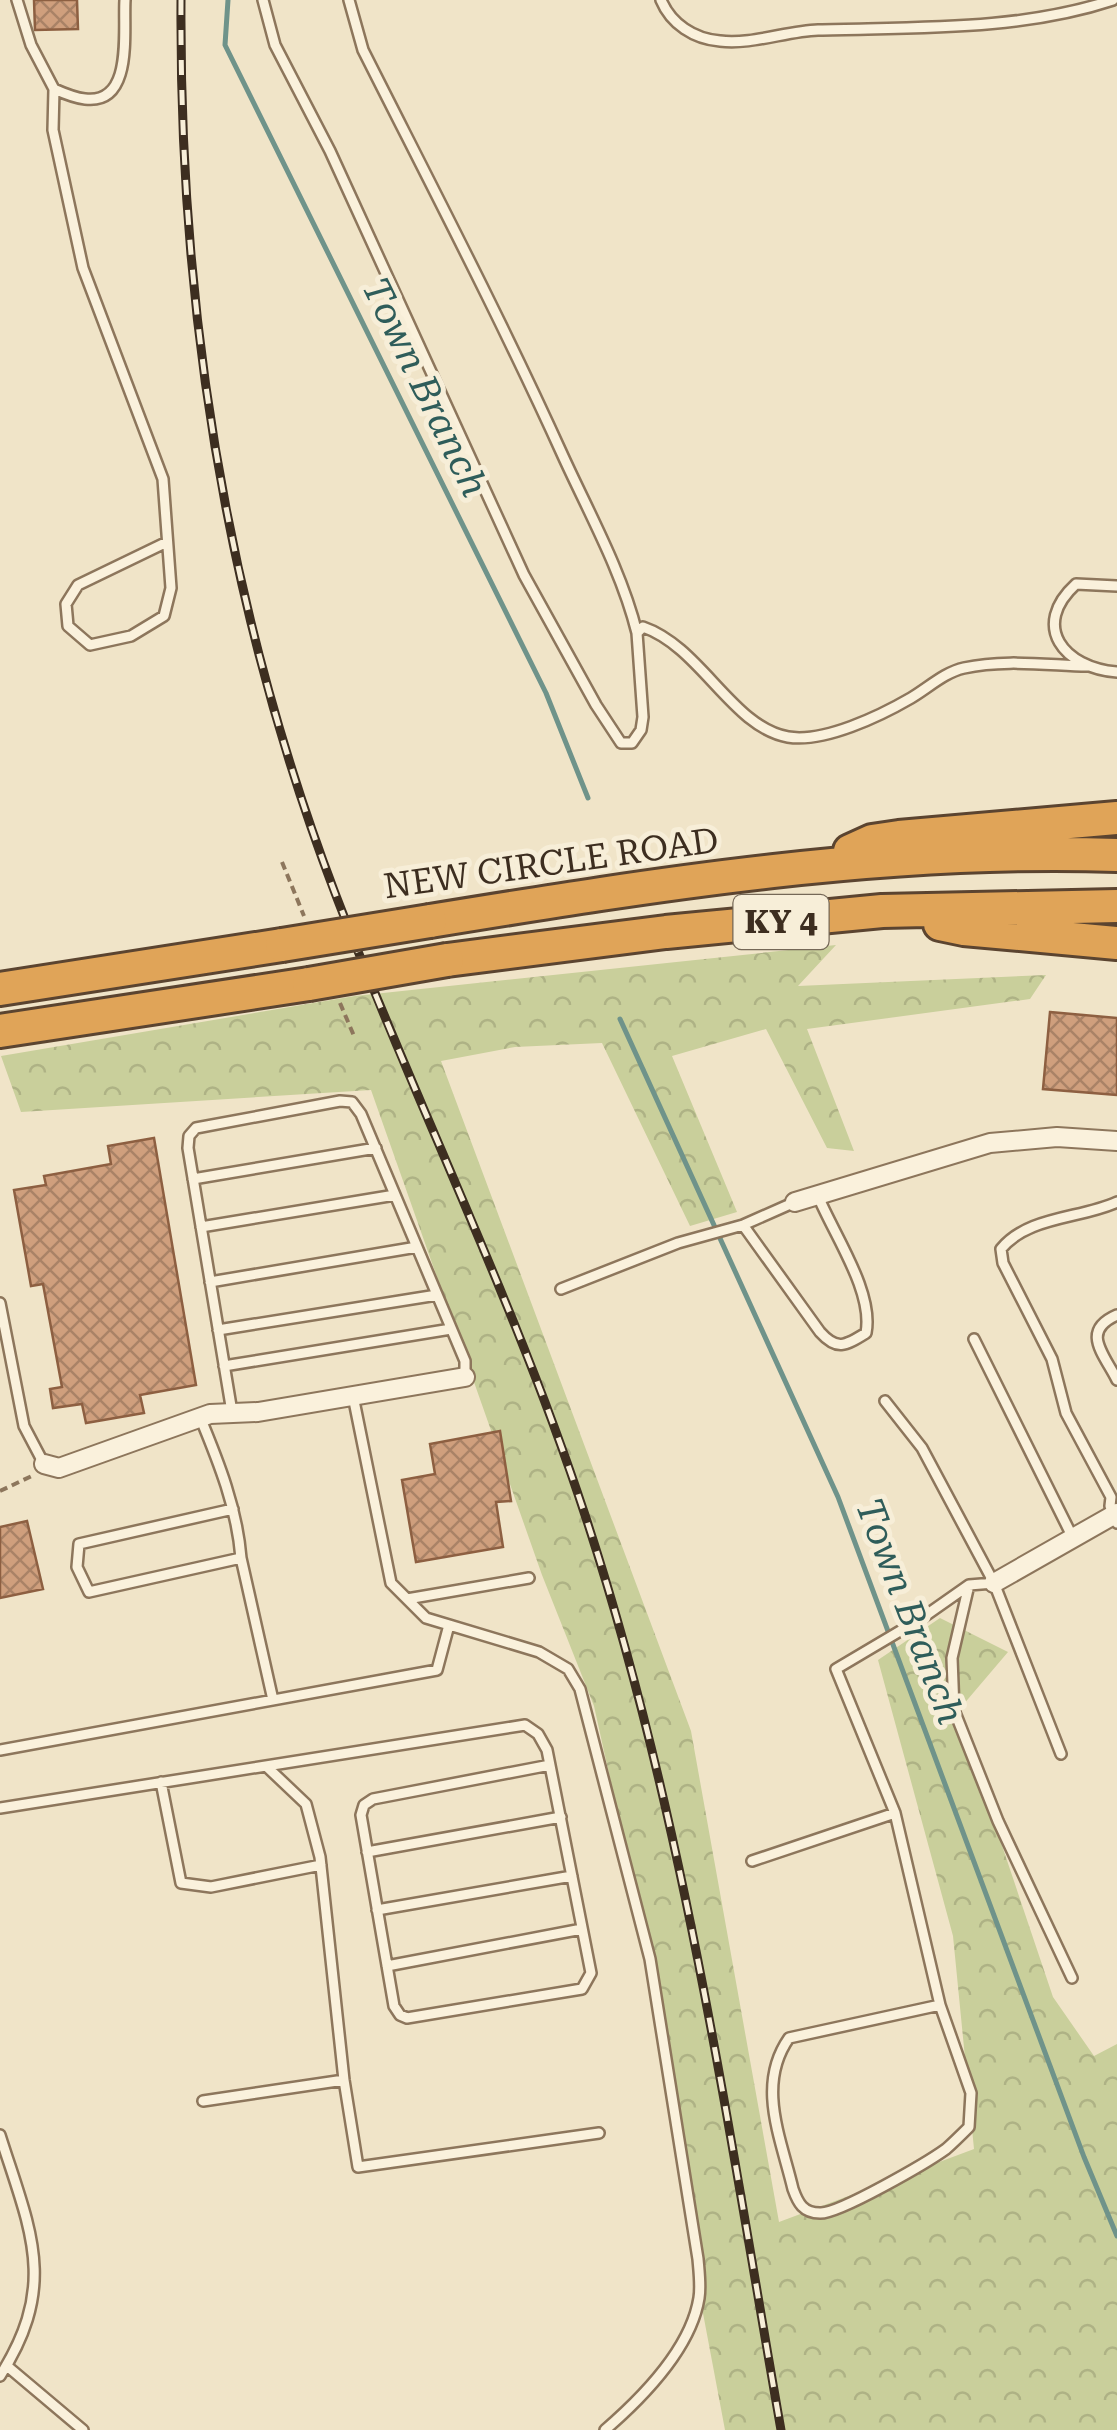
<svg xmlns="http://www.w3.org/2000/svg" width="1117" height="2430" viewBox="0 0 1117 2430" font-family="'Roboto Serif',serif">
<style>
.forest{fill:url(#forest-crowns)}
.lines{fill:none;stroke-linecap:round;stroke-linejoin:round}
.stream{stroke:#6f938a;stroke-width:5}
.building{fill:url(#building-cross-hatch);stroke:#8d5f41;stroke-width:2.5}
.lane-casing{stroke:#8d765c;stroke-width:14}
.street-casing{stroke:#8d765c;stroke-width:22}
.highway-casing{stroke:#5b4430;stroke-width:38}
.path{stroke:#8d765c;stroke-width:4;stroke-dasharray:8 5;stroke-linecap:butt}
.lane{stroke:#faf1dc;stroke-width:9}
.street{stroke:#faf1dc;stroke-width:18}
.highway{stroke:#e0a458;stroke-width:32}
.rail-casing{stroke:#3d2e20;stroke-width:9}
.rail{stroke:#f7eed8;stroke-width:5;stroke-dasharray:15;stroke-linecap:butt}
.highway-bridge-casing{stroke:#5b4430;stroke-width:38;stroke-linecap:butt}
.highway-bridge{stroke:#e0a458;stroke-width:32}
.labels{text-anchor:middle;stroke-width:10;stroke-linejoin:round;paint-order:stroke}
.shield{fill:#f7eed8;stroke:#756857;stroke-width:2.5}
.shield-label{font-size:32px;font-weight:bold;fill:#3d2e20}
.street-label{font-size:35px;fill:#3d2e20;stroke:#f7eed8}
.water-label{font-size:38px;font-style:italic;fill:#2f5d5a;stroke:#f7eed8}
</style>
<defs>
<pattern id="forest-crowns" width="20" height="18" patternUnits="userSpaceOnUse" patternTransform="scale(2.5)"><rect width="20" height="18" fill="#c9cf9b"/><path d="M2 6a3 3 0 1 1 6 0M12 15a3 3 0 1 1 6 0" fill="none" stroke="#aeb285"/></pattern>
<pattern id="building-cross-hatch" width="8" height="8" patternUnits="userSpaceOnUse" patternTransform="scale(2.5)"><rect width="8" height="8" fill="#cf9f7d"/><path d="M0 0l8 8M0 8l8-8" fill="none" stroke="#a98266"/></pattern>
</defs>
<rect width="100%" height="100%" fill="#f0e4c8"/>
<path class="forest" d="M 836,945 L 798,986 L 1046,975 L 1030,999 L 807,1029 L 854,1151 L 827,1148 L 766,1029 L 672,1056 L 737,1212 L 690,1226 L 602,1043 L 515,1047 L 441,1061 L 691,1731 L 779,2222 L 974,2149 L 953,1936 L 878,1660 L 940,1618 L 1008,1652 L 957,1712 L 1053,1997 L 1094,2056 L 1117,2044 L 1117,2430 L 725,2430 L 699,2292 L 650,1959 L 594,1706 L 542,1575 L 371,1090 L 21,1112 L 1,1056 L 355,996 Z"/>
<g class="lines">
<path class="stream" d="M 228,0 L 225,45 L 546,693 L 588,798
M 620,1019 L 838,1497 L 1084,2157 L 1117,2236"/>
</g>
<path class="building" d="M 34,0 L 77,0 L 78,29 L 35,30 Z
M 1050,1012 L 1117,1018 L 1117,1095 L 1043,1089 Z
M 154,1138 L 196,1385 L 140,1395 L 144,1413 L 86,1423 L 82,1404 L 53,1408 L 50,1389 L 62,1387 L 43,1284 L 31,1286 L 14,1190 L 46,1185 L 44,1176 L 111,1164 L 108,1146 Z
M 500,1431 L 511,1501 L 496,1502 L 503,1547 L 416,1562 L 402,1480 L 435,1474 L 430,1444 Z
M 27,1521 L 43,1589 L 0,1598 L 0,1527 Z"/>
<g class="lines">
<defs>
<path id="lane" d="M 17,0 L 31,45 L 54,89 C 63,93 75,98 85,99 C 134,105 123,31 125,0
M 263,0 L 275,45 L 330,151 L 524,575 L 596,705 L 621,743 L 632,743 L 641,730 L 643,717 L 637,633 L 643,627 C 701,647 732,727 788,737 C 824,743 880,716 911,698 C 928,688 945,672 964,668 C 1004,659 1047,665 1087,666
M 349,0 L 363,50 C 431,185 501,319 563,456 C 589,513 622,572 637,633
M 661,0 C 671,24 694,39 720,41 C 751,45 787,31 818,30 C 916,27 1019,31 1113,0
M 54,89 L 53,130 L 83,268 L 163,479 L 171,588 L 164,616 L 131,636 L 90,645 L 68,626 L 66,604 L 78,585 L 167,542
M 1117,586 L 1076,584 C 1030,626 1064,668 1117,672
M 193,1179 L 376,1148
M 795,1202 L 743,1225 L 820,1332 C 837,1351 845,1346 866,1333 C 874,1292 834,1235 818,1196
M 1117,1202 C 1080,1219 1028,1216 1001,1249 L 1003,1263 L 1052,1359 L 1066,1413 L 1111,1497 L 1110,1506 L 1117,1523
M 201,1227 L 395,1195
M 210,1282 L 417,1247
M 561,1289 L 678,1243 L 743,1225
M 0,1303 L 24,1426 L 44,1464
M 1117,1315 C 1080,1331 1104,1354 1117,1380
M 218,1330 L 437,1295
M 974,1339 L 1073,1538
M 224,1366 L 451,1329
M 353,1396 L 391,1583 L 426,1618 L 539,1652 L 568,1669 L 580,1689 L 650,1959 L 698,2259 C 699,2271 701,2286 699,2298 C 691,2348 642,2398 605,2430
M 885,1401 L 922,1448 L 994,1583 L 1061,1754
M 232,1412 L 188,1148 L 189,1136 L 196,1128 L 340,1101 L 352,1102 L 361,1114 L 465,1361 L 465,1377
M 200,1417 C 219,1463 237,1508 241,1558 L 89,1592 L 77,1567 L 79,1544 L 233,1509
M 241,1558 L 273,1700
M 969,1585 L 952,1658 L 954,1710 L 998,1821 L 1072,1978
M 407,1599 L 529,1578
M 0,1750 L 437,1670 L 449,1625
M 266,1766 L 306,1804 L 320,1857 L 344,2080 L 358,2167 L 599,2133
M 161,1782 L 181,1883 L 211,1887 L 321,1865
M 0,1808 L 525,1725 L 538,1734 L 547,1750 L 591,1973 L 582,1989 L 407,2018 L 400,2015 L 394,2006 L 361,1815 L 364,1805 L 373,1799 L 550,1765
M 367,1852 L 561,1817
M 752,1861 L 895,1813
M 377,1910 L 572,1876
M 387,1966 L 582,1929
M 940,2005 L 971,2093 L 969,2127 C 962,2134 954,2142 946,2149 C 928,2162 839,2214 820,2213 C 803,2213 798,2203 793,2189 C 781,2138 756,2085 789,2038 L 940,2005 L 895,1813 L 836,1669 L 922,1618 L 969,1585 L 994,1583
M 203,2101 L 344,2080
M 0,2135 C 30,2230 59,2284 0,2376
M 7,2366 L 83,2430"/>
<path id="street" d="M 795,1202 L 990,1143 L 1057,1137 L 1117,1141
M 44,1464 L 59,1468 L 210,1414 L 258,1412 L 465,1377
M 994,1583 L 1117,1513"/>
<path id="highway" d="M 850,851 L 872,841 L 899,837 L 1117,818
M 430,921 C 657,884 887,847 1117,855
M 940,924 L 964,929 L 1117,943
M 447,960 L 666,932 L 882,911 L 1117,906
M 0,989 L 282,945
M 0,1031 L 309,984"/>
</defs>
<use href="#lane" class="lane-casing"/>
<use href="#street" class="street-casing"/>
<use href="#highway" class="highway-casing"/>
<path class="path" d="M 282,862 L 304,916
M 340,1003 L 354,1036
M 0,1491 L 34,1475"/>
<use href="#lane" class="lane"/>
<use href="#street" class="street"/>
<use href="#highway" class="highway"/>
<defs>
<path id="rail" d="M 181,0 C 179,305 226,607 335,893 C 415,1102 515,1302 585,1515 C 683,1812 727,2122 781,2430"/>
</defs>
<use href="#rail" class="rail-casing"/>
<use href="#rail" class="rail"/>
<defs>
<path id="highway-bridge" d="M 282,945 L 430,921
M 309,984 L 447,960"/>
</defs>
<use href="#highway-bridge" class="highway-bridge-casing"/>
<use href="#highway-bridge" class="highway-bridge"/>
</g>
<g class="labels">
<rect class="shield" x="733.5" y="895" width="95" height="54" rx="8"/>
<g class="shield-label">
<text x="781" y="933">KY 4</text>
</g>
<g class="street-label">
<text transform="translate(551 863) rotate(-8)" y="12">NEW CIRCLE ROAD</text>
</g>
<g class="water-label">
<text transform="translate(425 387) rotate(64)" y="13">Town Branch</text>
<text transform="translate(910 1611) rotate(69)" y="13">Town Branch</text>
</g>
</g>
</svg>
